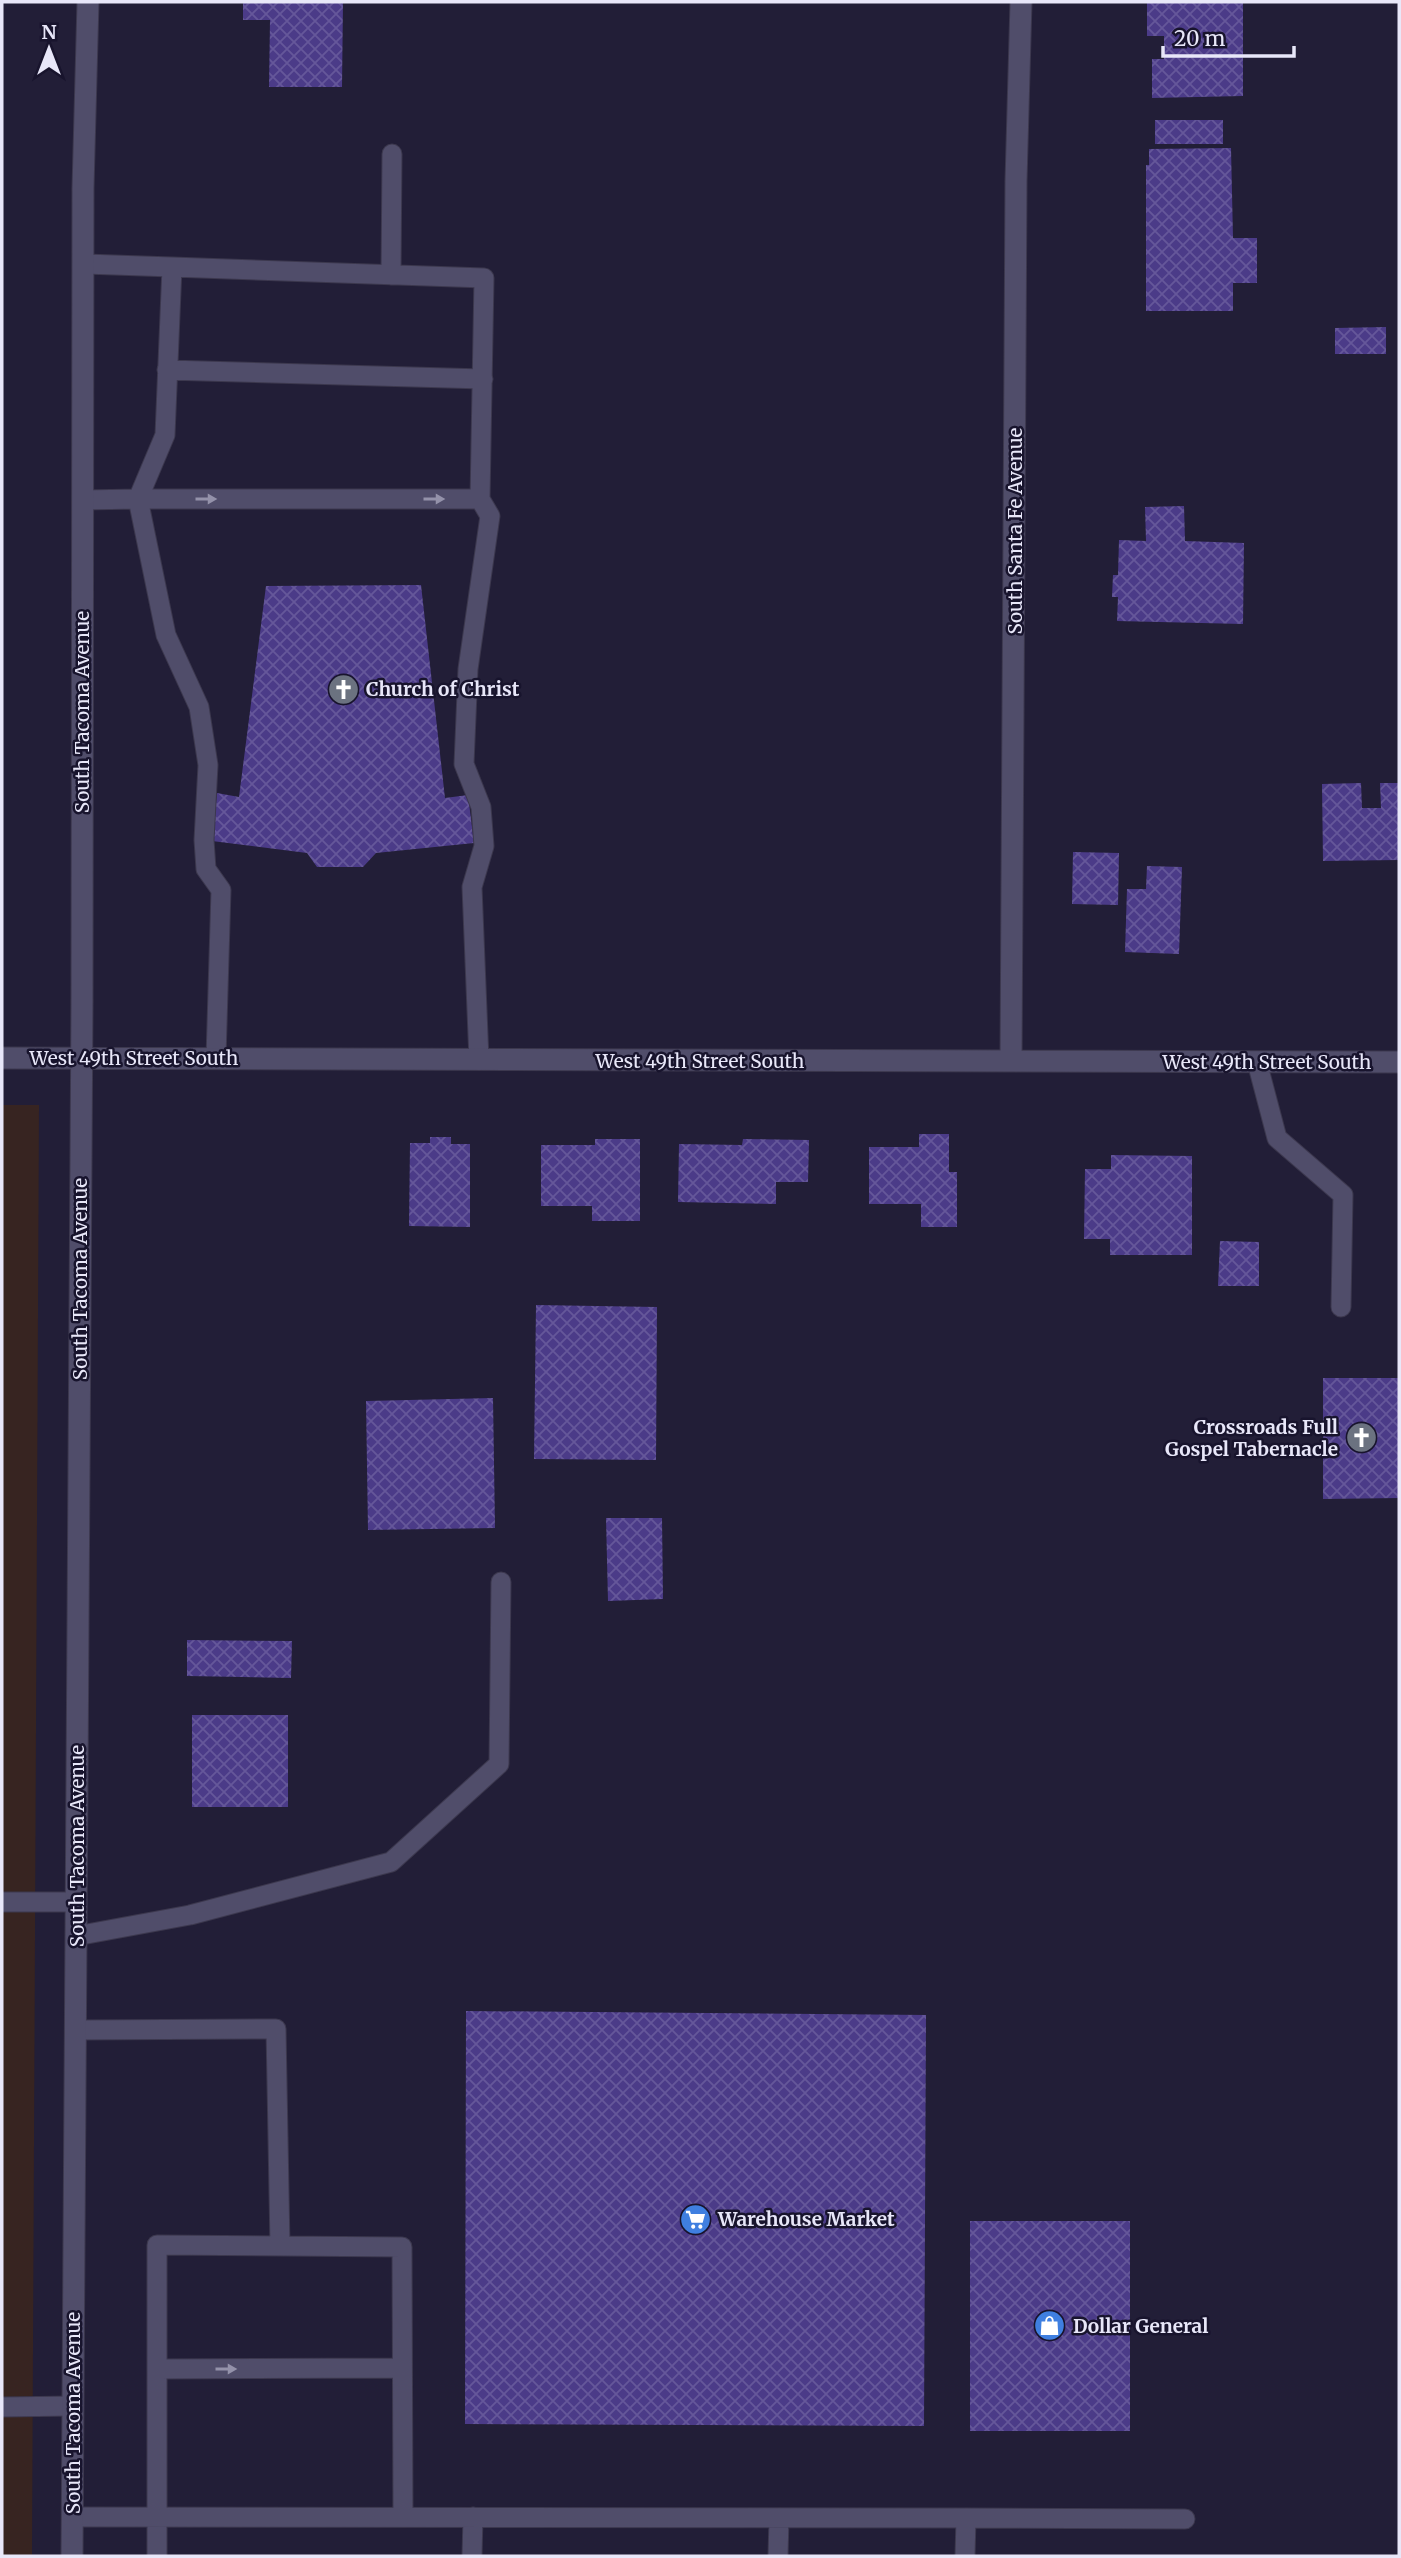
<svg xmlns="http://www.w3.org/2000/svg" width="1401" height="2558" viewBox="0 0 1401 2558" font-family="Merriweather,serif">
<style>
.commercial{fill:#372421}
.building{fill:url(#building-cross-hatch)}
.lines{fill:none;stroke-linecap:round;stroke-linejoin:round}
.service-casing{stroke:#3c384e;stroke-width:21}
.minor-casing{stroke:#3c384e;stroke-width:23}
.service{stroke:#504d6a;stroke-width:19}
.minor{stroke:#504d6a;stroke-width:21}
.oneway{fill:#9492aa}
.labels{text-anchor:middle;stroke-width:5;stroke-linejoin:round;paint-order:stroke}
.street-label{font-size:19px;fill:#e8e7f9;stroke:#18142d}
.poi-label{font-size:19px;font-weight:bold;fill:#e8e7f9;stroke:#18142d;text-anchor:start}
</style>
<defs>
<pattern id="building-cross-hatch" width="8" height="8" patternUnits="userSpaceOnUse" patternTransform="scale(1.75)"><rect width="8" height="8" fill="#4b3b88"/><path d="M0 0l8 8M0 8l8-8" fill="none" stroke="#65579a"/></pattern>
</defs>
<rect width="100%" height="100%" fill="#221e37"/>
<path class="commercial" d="M 2,1105 L 39,1105 L 32,2556 L 2,2556 Z"/>
<path class="building" d="M 243,2 L 343,2 L 342,87 L 269,87 L 270,20 L 243,20 Z
M 1147,2 L 1243,2 L 1243,96 L 1152,98 L 1152,59 L 1164,59 L 1164,36 L 1147,36 Z
M 1155,120 L 1223,120 L 1223,144 L 1155,144 Z
M 1231,148 L 1233,238 L 1257,238 L 1257,283 L 1233,283 L 1233,311 L 1146,311 L 1146,165 L 1149,165 L 1149,149 Z
M 1386,327 L 1386,354 L 1335,354 L 1335,328 Z
M 1184,506 L 1185,541 L 1244,543 L 1243,624 L 1117,621 L 1118,597 L 1112,597 L 1113,575 L 1118,575 L 1119,540 L 1146,541 L 1145,507 Z
M 421,585 L 445,798 L 468,795 L 474,843 L 376,853 L 363,867 L 317,867 L 307,853 L 212,841 L 217,793 L 239,797 L 266,586 Z
M 1361,783 L 1362,808 L 1381,808 L 1380,783 L 1399,783 L 1399,860 L 1323,861 L 1322,784 Z
M 1073,852 L 1119,853 L 1118,905 L 1072,904 Z
M 1147,866 L 1182,867 L 1179,954 L 1125,952 L 1127,889 L 1146,889 Z
M 919,1134 L 949,1134 L 949,1172 L 957,1172 L 957,1227 L 921,1227 L 921,1204 L 869,1204 L 869,1147 L 919,1147 Z
M 430,1137 L 451,1137 L 451,1144 L 470,1144 L 470,1227 L 409,1226 L 410,1143 L 430,1143 Z
M 595,1139 L 640,1139 L 640,1221 L 592,1221 L 592,1206 L 541,1206 L 541,1145 L 595,1145 Z
M 743,1139 L 809,1140 L 808,1182 L 776,1182 L 776,1204 L 678,1202 L 679,1144 L 742,1145 Z
M 1111,1155 L 1192,1156 L 1192,1255 L 1110,1255 L 1110,1239 L 1084,1239 L 1085,1169 L 1111,1169 Z
M 1220,1241 L 1259,1242 L 1259,1286 L 1218,1286 Z
M 536,1305 L 657,1307 L 656,1460 L 534,1459 Z
M 1323,1378 L 1399,1378 L 1399,1498 L 1323,1499 Z
M 493,1398 L 495,1528 L 368,1530 L 366,1401 Z
M 606,1518 L 662,1518 L 663,1599 L 608,1601 Z
M 187,1640 L 292,1641 L 291,1678 L 187,1676 Z
M 192,1715 L 288,1715 L 288,1807 L 192,1807 Z
M 466,2011 L 926,2015 L 924,2426 L 465,2424 Z
M 970,2221 L 1130,2221 L 1130,2431 L 970,2431 Z"/>
<g class="lines">
<defs>
<path id="service" d="M 85,264 L 172,267 L 165,435 L 138,499 L 480,499
M 172,267 L 484,278 L 480,499 L 490,516 L 468,669 L 464,764 L 481,807 L 484,846 L 472,887 L 479,1060
M 391,275 L 392,154
M 167,370 L 483,379
M 83,500 L 138,499 L 166,635 L 199,707 L 208,765 L 204,840 L 206,869 L 221,890 L 216,1058
M 1257,1062 L 1277,1138 L 1343,1195 L 1341,1307
M 2,1902 L 76,1902
M 76,1936 L 190,1915 L 391,1862 L 499,1764 L 501,1582
M 75,2030 L 276,2029 L 280,2246
M 157,2369 L 402,2368
M 2,2407 L 73,2406
M 72,2517 L 966,2518 L 965,2556
M 966,2518 L 1185,2519
M 157,2556 L 157,2245 L 402,2247 L 403,2517
M 472,2556 L 473,2517
M 778,2556 L 779,2518"/>
<path id="minor" d="M 2,1058 L 1399,1062
M 1011,1061 L 1016,181 L 1021,2
M 72,2556 L 82,1003 L 83,188 L 88,2"/>
</defs>
<use href="#service" class="service-casing"/>
<use href="#minor" class="minor-casing"/>
<use href="#service" class="service"/>
<use href="#minor" class="minor"/>
</g>
<defs><path id="oneway-solid" d="M-6-.8H1V-3.2L6.5 0L1 3.2V.8H-6Z" transform="scale(1.75)"/></defs>
<g class="oneway">
<use href="#oneway-solid" transform="translate(206 499)"/>
<use href="#oneway-solid" transform="translate(434 499)"/>
<use href="#oneway-solid" transform="translate(226 2369)"/>
</g>
<defs>
<symbol id="church-disc" viewBox="-11 -11 22 22"><circle r="9.5" fill="#6b7280" stroke="#18142d"/><path d="M-1.2-6h2.4v3.5h3.3v2.4h-3.3V6h-2.4V-.1h-3.3v-2.4h3.3Z" fill="#fff"/></symbol>
<symbol id="supermarket-disc" viewBox="-11 -11 22 22"><circle r="9.5" fill="#3f7fe0" stroke="#18142d"/><path d="M-6-5.5h2.5l.6 2H6L4.5 2H-2.5L-4.4-4H-6ZM-1.5 3.2a1.3 1.3 0 1 0 .1 0ZM3 3.2a1.3 1.3 0 1 0 .1 0Z" fill="#fff"/></symbol>
<symbol id="shop-disc" viewBox="-11 -11 22 22"><circle r="9.5" fill="#3f7fe0" stroke="#18142d"/><path d="M-5-2.5h2.3a2.7 3.5 0 0 1 5.4 0H5L5.5 6h-11ZM-1.5-2.5h3a1.5 2.3 0 0 0-3 0Z" fill="#fff"/></symbol>
</defs>
<g fill-rule="evenodd">
<use href="#church-disc" x="326" y="672" width="35" height="35"/>
<use href="#church-disc" x="1344" y="1420" width="35" height="35"/>
<use href="#supermarket-disc" x="678" y="2202" width="35" height="35"/>
<use href="#shop-disc" x="1032" y="2308" width="35" height="35"/>
</g>
<g class="labels">
<g class="street-label">
<text transform="translate(1015 531) rotate(-90)" y="7">South Santa Fe Avenue</text>
<text transform="translate(82 712) rotate(-90)" y="7">South Tacoma Avenue</text>
<text x="134" y="1065">West 49th Street South</text>
<text x="700" y="1068">West 49th Street South</text>
<text x="1267" y="1069">West 49th Street South</text>
<text transform="translate(80 1279) rotate(-90)" y="7">South Tacoma Avenue</text>
<text transform="translate(77 1846) rotate(-90)" y="7">South Tacoma Avenue</text>
<text transform="translate(73 2413) rotate(-90)" y="7">South Tacoma Avenue</text>
</g>
<g class="poi-label">
<text x="366" y="696">Church of Christ</text>
<text x="1338" y="1434" text-anchor="end">Crossroads Full<tspan x="1338" dy="22">Gospel Tabernacle</tspan></text>
<text x="718" y="2226">Warehouse Market</text>
<text x="1073" y="2333">Dollar General</text>
</g>
</g>
<rect width="1401" height="2558" fill="none" stroke="#e8e7f9" stroke-width="7"/>
<g transform="translate(49 49)" stroke="#18142d" stroke-width="5" paint-order="stroke">
<path d="M0-5L12 26L0 18L-12 26Z" fill="#e8e7f9"/>
<text y="-10" font-size="19" font-weight="bold" text-anchor="middle" fill="#e8e7f9">N</text>
</g>
<path d="M1163 46v10h131v-10" fill="none" stroke="#e8e7f9" stroke-width="3.5"/>
<text x="1174" y="46" font-size="21" fill="#e8e7f9" stroke="#18142d" stroke-width="5" paint-order="stroke">20 m</text>
</svg>
